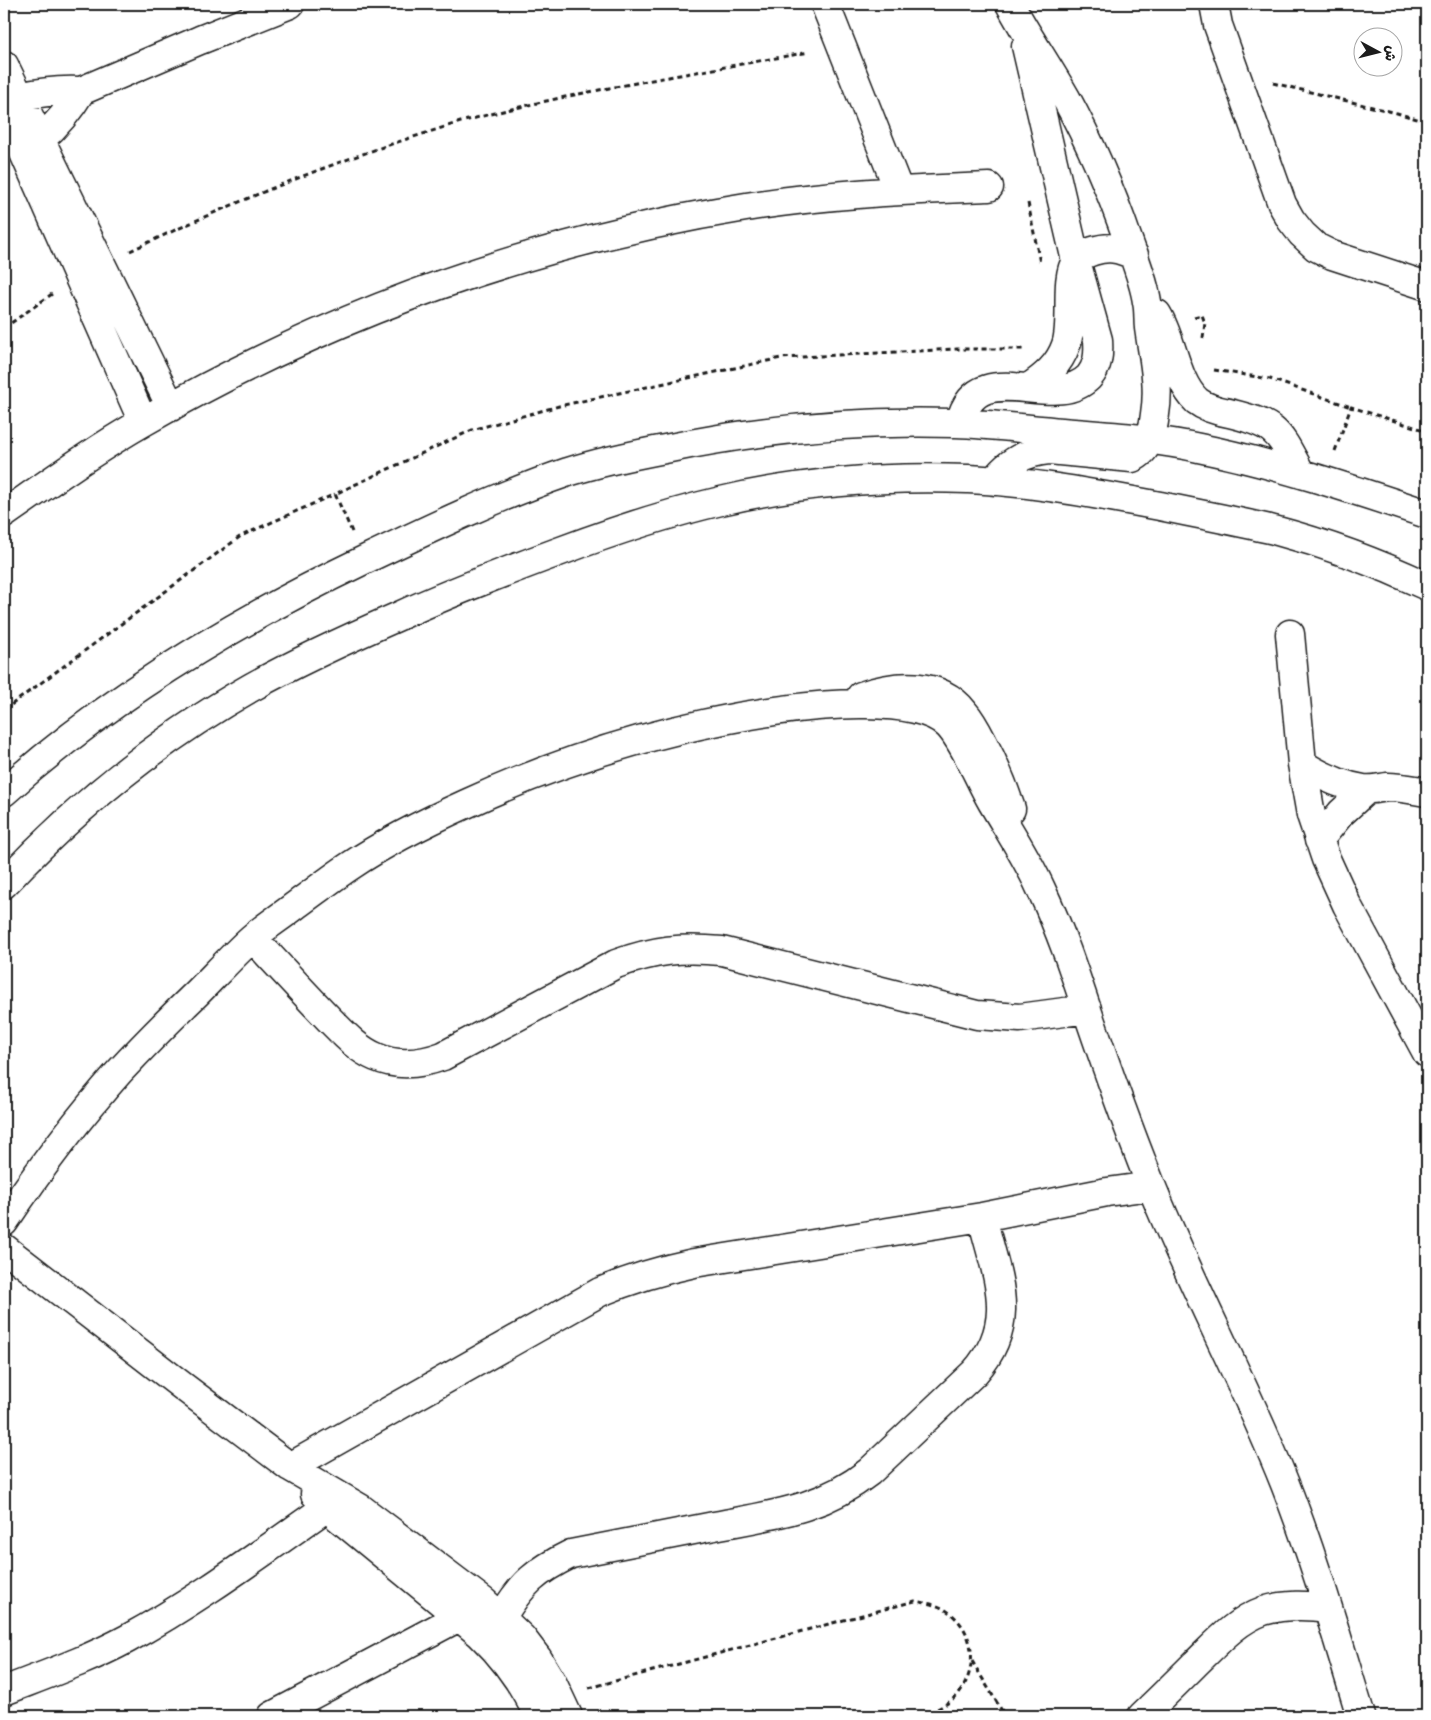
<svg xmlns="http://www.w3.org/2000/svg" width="1431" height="1720" viewBox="0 0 1431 1720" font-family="'Shantell Sans','Playpen Sans Arabic',sans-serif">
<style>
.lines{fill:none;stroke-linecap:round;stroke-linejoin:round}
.minor-casing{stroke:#1c1c1c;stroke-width:31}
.path{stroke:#1c1c1c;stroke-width:3;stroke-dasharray:5 4;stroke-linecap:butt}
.minor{stroke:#fff;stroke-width:28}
</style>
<rect width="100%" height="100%" fill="#fff"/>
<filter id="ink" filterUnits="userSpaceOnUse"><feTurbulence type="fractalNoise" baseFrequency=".02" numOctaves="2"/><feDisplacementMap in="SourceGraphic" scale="10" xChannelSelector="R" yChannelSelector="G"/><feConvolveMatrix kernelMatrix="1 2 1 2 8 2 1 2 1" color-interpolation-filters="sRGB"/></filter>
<g filter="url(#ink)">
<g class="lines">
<defs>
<path id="minor" d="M 825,4 L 899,191
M 1214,4 L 1218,25 L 1282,204 L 1291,220 L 1302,234 L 1316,247 L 1332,255 L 1427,286
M 4,65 L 171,407
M 18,97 C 40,92 59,90 81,91 L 200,40 L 290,4
M 4,108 L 143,422
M 40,140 C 57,125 69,111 81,91
M 1157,314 C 1173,340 1175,380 1197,401 C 1206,408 1218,411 1229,413 C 1278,425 1278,431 1301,474
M 1028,388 C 1045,377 1059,365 1066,345 C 1074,322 1064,279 1076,261 C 1080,256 1087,253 1093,251 C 1109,246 1118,248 1134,255
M 960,423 C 977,352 1052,414 1089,377 C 1098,366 1099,354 1098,340 L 1076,261 L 1026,46
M 994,481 C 1008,462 1025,452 1049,450 L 1132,458 C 1149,451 1153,432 1155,414 C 1160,384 1153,357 1149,328 C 1148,319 1149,310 1147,302 C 1144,281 1135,260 1128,240 C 1111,191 1091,144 1066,98 C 1048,66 1027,36 1010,4
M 4,514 C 50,482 96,449 145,421 C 331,314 534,241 746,207 C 826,194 908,190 989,187
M 1290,634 L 1302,764 L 1311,815 L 1326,859 L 1347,905 L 1427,1053
M 861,696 C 895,684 939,680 964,712 C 972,721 977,731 982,741 C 994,763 1003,785 1011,809
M 1302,764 C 1321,776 1342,786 1364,789 C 1372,790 1380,788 1388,787 C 1401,787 1414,790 1427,792
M 4,792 C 109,698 237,621 364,560 C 431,528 498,496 568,472 C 600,462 633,455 665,449 C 761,429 857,420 955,423 C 990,424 1026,429 1062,432 C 1108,436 1154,438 1199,448 C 1277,464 1352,489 1427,514
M 1319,840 L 1341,813 L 1366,790
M 4,884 C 76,807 160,739 252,687 C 300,660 349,638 399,616 C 451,592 504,572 558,552 C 611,532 665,514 721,501 C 801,482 885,476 968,479 C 1032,482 1096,494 1160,506 C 1198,514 1236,521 1274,530 C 1327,544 1378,563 1427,586
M 253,938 C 278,965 303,992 329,1019 C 343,1033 357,1049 376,1057 C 398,1067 421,1064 443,1056 L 616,964 C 655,950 681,947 722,951 L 977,1015 L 1020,1018 L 1087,1009
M 4,1222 C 39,1170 77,1119 119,1072 C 144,1045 170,1019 197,993 C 215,975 233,955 252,938 C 266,926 282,916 296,905 C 314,892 332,878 350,866 C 387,841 428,821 468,803 C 566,758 668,727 775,711 C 817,705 916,694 948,725 C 964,741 979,780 992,802 C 1009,831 1027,858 1041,889 C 1060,929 1074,971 1088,1013 C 1107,1069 1127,1125 1149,1180 C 1190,1283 1244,1381 1285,1484 C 1315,1560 1337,1638 1361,1716
M 4,1248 L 181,1385 L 290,1467 L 360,1508 L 484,1602 L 522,1638 L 538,1659 L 552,1682 L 568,1716
M 290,1467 L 600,1292 C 631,1279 661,1270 694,1263 L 982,1217 L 1107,1192 L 1151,1186
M 315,1494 L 339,1518 L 480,1634 C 505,1658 524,1684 538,1716
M 502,1617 C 521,1584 536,1571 571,1554 C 617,1545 663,1536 709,1527 C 769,1515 820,1511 869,1472 L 975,1372 C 1020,1321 996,1276 982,1217
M 4,1691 C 45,1675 88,1660 127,1639 C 197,1601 261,1553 327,1507
M 272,1716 L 459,1617
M 1142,1716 C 1160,1699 1177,1682 1194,1665 C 1215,1645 1235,1621 1263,1611 C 1285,1604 1306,1605 1328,1608"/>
</defs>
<use href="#minor" class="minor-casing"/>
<path class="path" d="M 1273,83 L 1397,113 L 1427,122
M 1028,203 L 1040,263
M 130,251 C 221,208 314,169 410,138 C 430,132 449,125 468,120 C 580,90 695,73 809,52
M 1194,317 L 1202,315 L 1205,323 L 1203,338
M 4,328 L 52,294
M 1214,370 L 1270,379 L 1351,407
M 1335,451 L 1351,407 L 1427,431
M 352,532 L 335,494 L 472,430 L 559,406 L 781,358 L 957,349 L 1025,349
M 4,710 L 241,536 L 335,494
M 972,1661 L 1005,1716
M 589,1688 L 915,1601 C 925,1603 935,1604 944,1609 C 974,1627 980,1666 959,1693 C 949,1705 933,1711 920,1716"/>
<use href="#minor" class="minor"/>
</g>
</g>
<rect width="1431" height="1720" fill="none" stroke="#fff" stroke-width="20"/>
<rect x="10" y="10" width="1411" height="1700" fill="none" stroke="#1c1c1c" stroke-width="2" filter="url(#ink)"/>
<g transform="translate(1378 52) rotate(97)"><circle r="24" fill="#ffffff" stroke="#a4a4a4"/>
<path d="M0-4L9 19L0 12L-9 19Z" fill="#1c1c1c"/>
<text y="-8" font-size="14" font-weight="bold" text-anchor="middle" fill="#1c1c1c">ش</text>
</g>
</svg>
